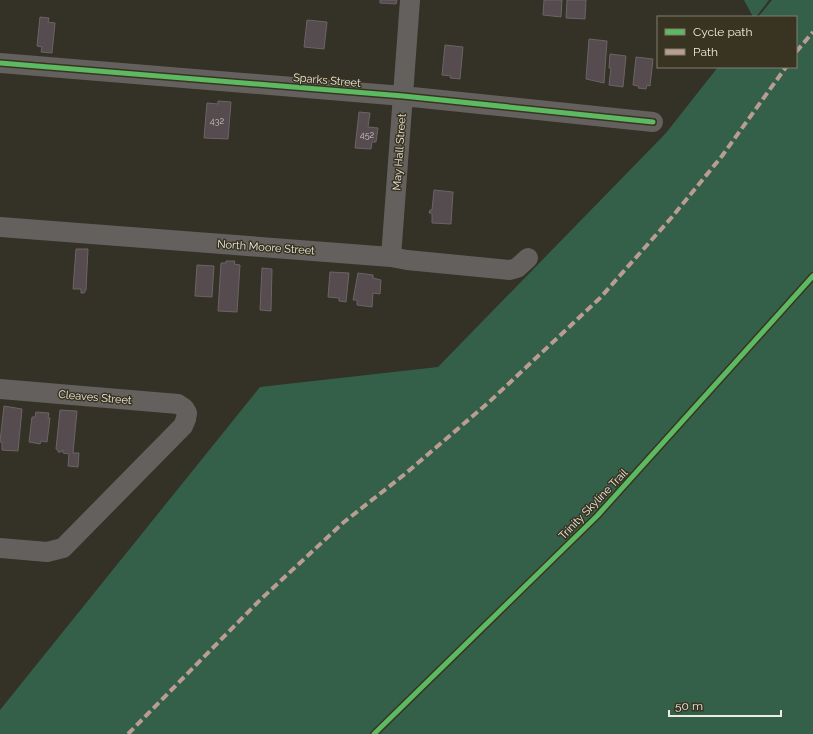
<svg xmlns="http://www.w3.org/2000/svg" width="813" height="734" viewBox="0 0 813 734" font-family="Raleway,sans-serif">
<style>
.green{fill:#34604a}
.building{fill:#564b4e;stroke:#6a6564}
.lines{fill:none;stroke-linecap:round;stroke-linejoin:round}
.minor{stroke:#64605d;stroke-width:20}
.quiet{stroke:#b99d93;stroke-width:4;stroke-dasharray:8 4;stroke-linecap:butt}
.cycleway-casing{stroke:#393422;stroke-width:8}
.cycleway{stroke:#5cba63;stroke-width:5}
.labels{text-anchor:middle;stroke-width:3;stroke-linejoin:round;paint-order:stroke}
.number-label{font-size:9px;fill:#c8c4bc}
.street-label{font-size:11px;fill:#eeece0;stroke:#393422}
</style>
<rect width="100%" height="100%" fill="#343127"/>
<path class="green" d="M 744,0 L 769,0 L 756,17 L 753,17 Z
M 772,0 L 813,0 L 813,734 L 0,734 L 0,710 L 260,387 L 438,367 L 666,133 L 718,67 L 796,67 L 796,17 L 758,17 Z"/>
<path class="building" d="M 380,0 L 397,0 L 396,4 L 380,3 Z
M 544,0 L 562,0 L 561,17 L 543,15 Z
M 567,0 L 586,0 L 585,19 L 566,18 Z
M 40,17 L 49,18 L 48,22 L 55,23 L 52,53 L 41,52 L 42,47 L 37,46 Z
M 307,20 L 327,22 L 324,49 L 304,47 Z
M 589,39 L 607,41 L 604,83 L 586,79 Z
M 445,45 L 463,47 L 460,79 L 450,78 L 451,76 L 442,75 Z
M 610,54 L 626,56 L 623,87 L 609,85 L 611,68 L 609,68 Z
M 636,57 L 653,59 L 650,86 L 647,85 L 646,89 L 638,88 L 639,86 L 633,85 Z
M 218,101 L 231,102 L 228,139 L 204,138 L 207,103 L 218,104 Z
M 359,112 L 370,113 L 368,127 L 378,128 L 376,142 L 372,142 L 371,149 L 355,148 Z
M 434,190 L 453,192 L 451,224 L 432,223 L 432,213 L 429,213 L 430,210 L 432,210 Z
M 76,249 L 88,249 L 86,290 L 84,293 L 81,293 L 81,289 L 73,289 Z
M 226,261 L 235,261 L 234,264 L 240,265 L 237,312 L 218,311 L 221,263 L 226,263 Z
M 197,265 L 214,266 L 212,297 L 195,296 Z
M 262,268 L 272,269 L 271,311 L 260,310 Z
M 330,272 L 349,273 L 346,302 L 339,301 L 339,298 L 328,297 Z
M 358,273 L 373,275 L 373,278 L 381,280 L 380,294 L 373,293 L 372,307 L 357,305 L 357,300 L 353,300 Z
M 4,406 L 22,409 L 18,451 L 2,450 L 2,442 L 0,442 Z
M 60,410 L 77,411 L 73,453 L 79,453 L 78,467 L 68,466 L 69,454 L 63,453 L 63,450 L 62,450 L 61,452 L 58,452 L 58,450 L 56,449 Z
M 36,412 L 49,413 L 48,418 L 50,418 L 47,442 L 41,441 L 40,444 L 29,442 L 32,417 L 35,417 Z"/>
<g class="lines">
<path class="minor" d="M 0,63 L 403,96 L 653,122
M 0,227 L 391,257 L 407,260 L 510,270 L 517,268 L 528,258
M 391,257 L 410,0
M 0,389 L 178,404 L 184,408 L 187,413 L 186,419 L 183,426 L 63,548 L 47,552 L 0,548"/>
<path class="quiet" d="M 796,52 L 813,32
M 128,734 L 260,600 L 344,522 L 405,474 L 488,403 L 600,298 L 672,217 L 722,156 L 786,67"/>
<defs>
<path id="cycleway" d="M 0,63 L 403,96 L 653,122
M 374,734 L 597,516 L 813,276"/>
</defs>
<use href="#cycleway" class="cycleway-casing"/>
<use href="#cycleway" class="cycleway"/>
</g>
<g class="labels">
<g class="number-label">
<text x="217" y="124">432</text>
<text x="367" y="138">452</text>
</g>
<g class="street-label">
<text transform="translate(327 80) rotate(5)" y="4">Sparks Street</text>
<text transform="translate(399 152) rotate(-86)" y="4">May Hall Street</text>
<text transform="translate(266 247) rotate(4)" y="4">North Moore Street</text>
<text transform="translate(95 397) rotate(5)" y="4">Cleaves Street</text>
<text transform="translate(593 504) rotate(-46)" y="4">Trinity Skyline Trail</text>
</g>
</g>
<rect x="657" y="16" width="140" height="52" fill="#393422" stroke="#817e6e"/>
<rect x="665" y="29" width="20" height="6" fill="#5cba63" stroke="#817e6e"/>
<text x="693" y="36" font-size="12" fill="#eeece0">Cycle path</text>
<rect x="665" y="49" width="20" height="6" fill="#b99d93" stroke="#817e6e"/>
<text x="693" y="56" font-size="12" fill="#eeece0">Path</text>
<path d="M669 710v6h112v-6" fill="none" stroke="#eeece0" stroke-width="2"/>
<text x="675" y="710" font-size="12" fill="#eeece0" stroke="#393422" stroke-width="3" paint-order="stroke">50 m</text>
</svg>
